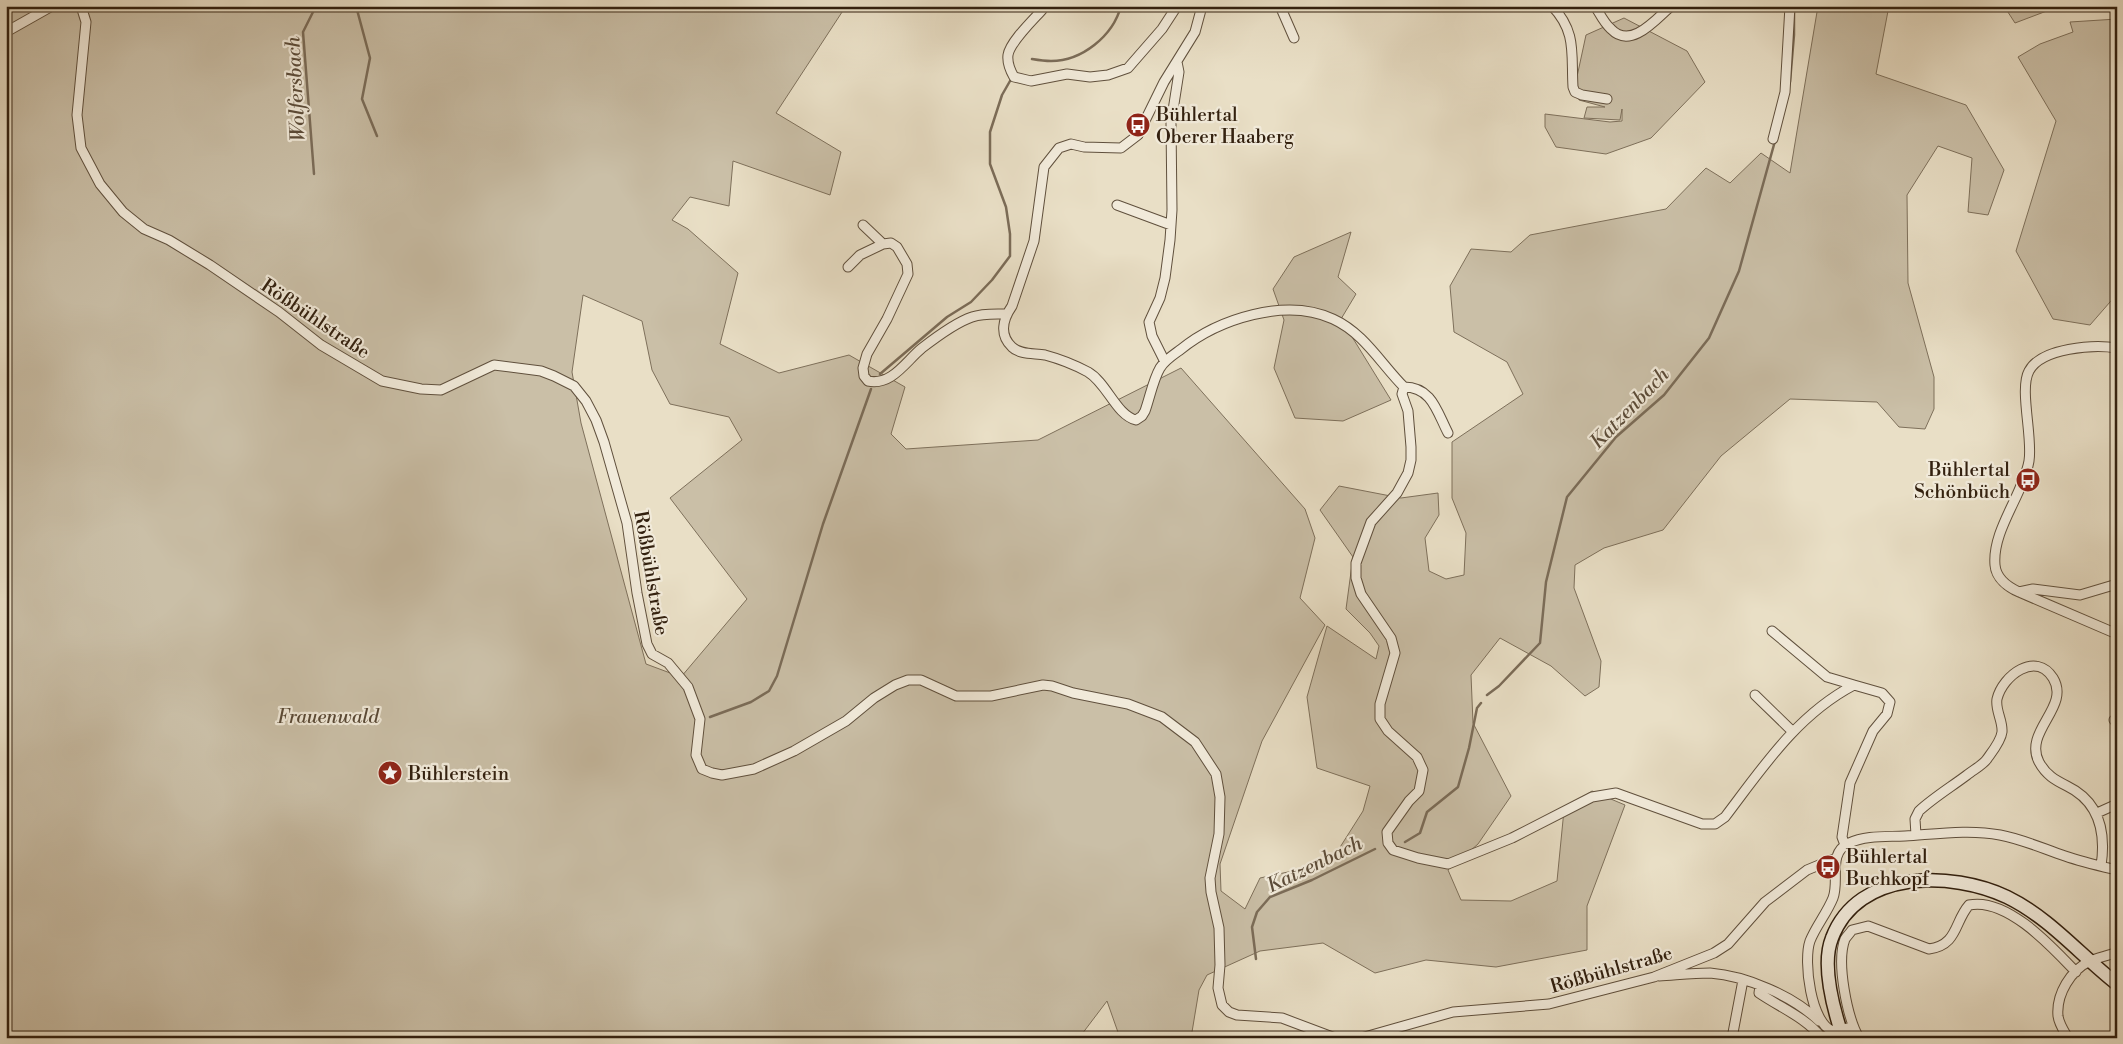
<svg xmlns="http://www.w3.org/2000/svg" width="2123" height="1044" viewBox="0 0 2123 1044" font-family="'Libre Bodoni',serif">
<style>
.green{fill:#cabfa7;stroke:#7e705b;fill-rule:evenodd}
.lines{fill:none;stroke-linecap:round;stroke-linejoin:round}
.stream{stroke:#7b6c58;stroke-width:2.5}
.minor-casing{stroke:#60503d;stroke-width:11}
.secondary-casing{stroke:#32200f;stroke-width:15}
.minor{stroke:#f1eada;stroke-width:9}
.secondary{stroke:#f1eada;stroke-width:12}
.labels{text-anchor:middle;stroke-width:4.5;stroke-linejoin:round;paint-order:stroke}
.poi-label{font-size:19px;fill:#32200f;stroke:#f1eada;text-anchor:start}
.street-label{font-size:19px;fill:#32200f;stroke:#f1eada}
.park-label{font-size:19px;font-style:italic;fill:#584835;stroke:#f1eada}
.water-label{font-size:20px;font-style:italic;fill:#5c4c39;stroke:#f1eada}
</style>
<rect width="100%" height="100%" fill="#e9dfc6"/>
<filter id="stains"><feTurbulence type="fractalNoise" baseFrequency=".004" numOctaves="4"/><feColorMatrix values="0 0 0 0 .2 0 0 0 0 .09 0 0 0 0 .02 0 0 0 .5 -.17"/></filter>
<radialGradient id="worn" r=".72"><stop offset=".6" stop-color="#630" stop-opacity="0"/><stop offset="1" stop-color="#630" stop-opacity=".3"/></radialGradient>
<path class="green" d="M 6,6 L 846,6 L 776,113 L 841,152 L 830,195 L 733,161 L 729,206 L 690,197 L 672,220 L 688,229 L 738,273 L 720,344 L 779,373 L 849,355 L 905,387 L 891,434 L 906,449 L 1038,440 L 1181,368 L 1305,509 L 1315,538 L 1300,598 L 1325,625 L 1262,741 L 1220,864 L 1221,891 L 1245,909 L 1260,878 L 1330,863 L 1363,811 L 1370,786 L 1317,768 L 1307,697 L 1327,626 L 1376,659 L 1379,646 L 1370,633 L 1346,609 L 1353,557 L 1320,510 L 1339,486 L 1401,498 L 1438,493 L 1439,515 L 1425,538 L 1429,571 L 1446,579 L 1464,575 L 1466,533 L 1452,498 L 1452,442 L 1523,394 L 1507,362 L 1454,332 L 1450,286 L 1471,249 L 1511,252 L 1530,235 L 1666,209 L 1706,168 L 1730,183 L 1761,153 L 1790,173 L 1818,6 L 1881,6 L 1888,11 L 1876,74 L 1966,105 L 2004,170 L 1988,215 L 1968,212 L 1972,158 L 1938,146 L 1907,195 L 1908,283 L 1934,377 L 1934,409 L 1925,429 L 1899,427 L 1877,402 L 1790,399 L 1721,456 L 1663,530 L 1604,548 L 1575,565 L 1574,588 L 1601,661 L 1599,687 L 1585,696 L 1551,666 L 1500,638 L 1471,675 L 1473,723 L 1511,796 L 1478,844 L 1448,870 L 1461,900 L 1511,901 L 1557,881 L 1564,810 L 1592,791 L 1625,805 L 1587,906 L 1587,950 L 1496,967 L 1426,960 L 1375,973 L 1323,943 L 1260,951 L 1207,975 L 1199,990 L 1191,1038 L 1120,1038 L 1107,1001 L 1079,1038 L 6,1038 ZM 583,295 L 642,321 L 652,370 L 670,404 L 729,417 L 742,440 L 670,498 L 747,599 L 681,677 L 646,664 L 581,423 L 572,372 Z
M 2004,6 L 2053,6 L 2052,9 L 2015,23 Z
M 1624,18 L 1687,51 L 1705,82 L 1651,138 L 1606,154 L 1556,147 L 1545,127 L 1545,114 L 1610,122 L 1622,121 L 1622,109 L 1620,120 L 1584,118 L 1587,107 L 1605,107 L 1579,100 L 1575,86 L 1586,35 Z
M 2117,19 L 2117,294 L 2090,325 L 2053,319 L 2016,251 L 2056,121 L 2018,57 L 2040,44 L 2073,32 L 2070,22 Z
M 1351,232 L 1338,277 L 1356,294 L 1341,319 L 1391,400 L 1343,421 L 1295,418 L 1274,368 L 1284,320 L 1273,289 L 1294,257 Z"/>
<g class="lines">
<path class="stream" d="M 356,6 L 370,58 L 362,99 L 377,136
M 1032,59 C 1038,60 1045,61 1051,61 C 1082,61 1113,36 1121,6
M 1790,82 L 1794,35 L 1794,8
M 314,174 L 303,32 L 316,6
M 880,374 L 947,317 L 971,302 L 992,280 L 1010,256 L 1010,234 L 1006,207 L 990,164 L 990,132 L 1002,95 L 1010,81
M 1487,695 L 1499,686 L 1540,643 L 1546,582 L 1567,497 L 1616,437 L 1664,395 L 1709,338 L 1739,271 L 1775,141
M 710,717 L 751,702 L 769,691 L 777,676 L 823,524 L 871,389
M 1405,842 L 1420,833 L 1427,812 L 1458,787 L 1469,748 L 1477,708 L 1481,703
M 1256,959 L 1252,927 L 1257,912 L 1270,897 L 1312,880 L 1375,849"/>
<defs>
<path id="minor" d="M 81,6 L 86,22 L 77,115 L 81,148 L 100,184 L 123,212 L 144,229 L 169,240 L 210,265 L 279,312 L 321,345 L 382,381 L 421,389 L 441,390 L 494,365 L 541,371 L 554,376 L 574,386 L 586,401 L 596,420 L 604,442 L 627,523 L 637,593 L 647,644 L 652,654 L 668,663 L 688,687 L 700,719 L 696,755 L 702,769 L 712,773 L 722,775 L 754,769 L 794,751 L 846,721 L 874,698 L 895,685 L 908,680 L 921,680 L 956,696 L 991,696 L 1043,685 L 1052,686 L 1073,693 L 1128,704 L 1162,717 L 1195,742 L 1216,774 L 1220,797 L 1219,834 L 1210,878 L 1211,892 L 1219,928 L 1220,965 L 1218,988 L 1222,1005 L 1229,1012 L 1237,1015 L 1282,1018 L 1335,1038
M 1043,6 L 1042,10 C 1033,20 1010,42 1008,55 C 1007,63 1010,70 1014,77 L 1031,81 L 1067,74 L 1090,77 L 1108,75 L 1128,68 L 1162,29 L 1177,6
M 1202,6 L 1195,32 L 1164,82 L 1138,135 L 1121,148 L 1084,147 L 1071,144 L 1059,148 L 1044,167 L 1034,241 L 1012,306 C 1003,319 999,335 1012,347 C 1020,355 1035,353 1045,355 C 1060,359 1075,365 1088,372 C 1107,383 1116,415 1136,420 L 1142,416 L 1145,411 C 1150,397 1153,380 1160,368 C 1165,360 1173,355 1180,350 C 1218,319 1286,297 1333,319 C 1364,333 1381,364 1404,387 L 1402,394 L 1408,411 L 1411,447 L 1411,460 L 1408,473 L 1397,493 L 1371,522 L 1356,563 L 1356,578 L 1361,594 L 1391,638 L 1395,653 L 1380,704 L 1380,719 L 1388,731 L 1417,757 L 1423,770 L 1419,791 L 1409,801 L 1387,832 L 1388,843 L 1393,850 L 1418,858 L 1448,864 L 1512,838 L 1592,797 L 1616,793 L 1702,824 L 1715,824 L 1725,817 C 1763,767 1797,715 1854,685 L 1882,693 L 1890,702 L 1887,714 L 1873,731 L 1850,783 L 1842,837 L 1845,845
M 1280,6 L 1294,38
M 1552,6 C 1577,32 1571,54 1573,87 L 1575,92 L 1582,95 L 1607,99
M 1595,6 C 1600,14 1604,23 1611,29 C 1631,50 1656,19 1671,6
M 6,32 L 52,6
M 1773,139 L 1785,92 L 1790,6
M 1117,205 L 1171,225
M 863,225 L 883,244 L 891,243 L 897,247 L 907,264 L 908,274 L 887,319 L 867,354 L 863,368 L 864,376 L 868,381 C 892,386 906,361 922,348 C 935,338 957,322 972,317 C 983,313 995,314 1007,314
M 848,267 L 860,255 L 883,244
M 2117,348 C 2094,344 2041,348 2029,371 C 2019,389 2033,437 2029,461 C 2023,495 1992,530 1995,565 C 1996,578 2008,587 2019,592 L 2117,634
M 1165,362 L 1152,336 L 1149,322 L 1160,298 L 1165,278 L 1170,240 L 1172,210 L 1171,123 L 1179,72 L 1177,62
M 1404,387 C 1432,387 1437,412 1448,433
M 2019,592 L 2033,589 L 2080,595 L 2117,584
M 1772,631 L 1827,677 L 1854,685
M 1755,695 L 1792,731
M 2114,720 L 2117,723
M 2097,813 L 2117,804
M 1916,835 L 1915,819 L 1919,811 C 1933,798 1951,787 1967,775 C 1973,770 1983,765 1987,759 C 1992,752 2001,741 2002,732 C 2003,721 1995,710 1997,699 C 2003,675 2036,651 2053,678 C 2071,707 2023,731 2039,762 C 2046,775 2055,780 2067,786 C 2100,802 2106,833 2101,866
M 1659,976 C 1676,975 1693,973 1710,973 C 1747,976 1793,996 1819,1021
M 1760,986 L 1759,993 C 1781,1008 1805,1017 1822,1038
M 1853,1027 L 1833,1031 C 1811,1024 1803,961 1810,941 C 1816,926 1827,913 1833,898 C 1840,880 1827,853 1849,843 C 1866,835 1887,837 1905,836 C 1936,834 1970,829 2000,835 C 2022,839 2044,849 2065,856 C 2082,862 2100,866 2117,870
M 1361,1038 L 1453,1012 L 1549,1004 L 1654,977 L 1714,953 L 1728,944 L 1765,902 L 1807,870 L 1836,858
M 1732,1038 L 1743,980
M 1859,1038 C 1847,1017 1836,962 1845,939 C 1847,936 1850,933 1852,930 L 1868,926 L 1929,949 C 1958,945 1954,922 1969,905 C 2007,897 2052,947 2076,972
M 2068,1038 C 2064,1031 2059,1024 2058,1016 C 2056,994 2071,970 2090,961 C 2099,957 2108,956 2117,952"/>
<path id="secondary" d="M 1843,1038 C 1834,1011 1821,965 1832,938 C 1858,869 1952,871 2007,897 C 2050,918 2080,955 2117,984"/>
</defs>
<use href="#minor" class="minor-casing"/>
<use href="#secondary" class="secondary-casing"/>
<use href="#minor" class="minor"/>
<use href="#secondary" class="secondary"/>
</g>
<defs>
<symbol id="bus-disc" viewBox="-11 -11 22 22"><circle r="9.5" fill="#8f2418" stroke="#f1eada"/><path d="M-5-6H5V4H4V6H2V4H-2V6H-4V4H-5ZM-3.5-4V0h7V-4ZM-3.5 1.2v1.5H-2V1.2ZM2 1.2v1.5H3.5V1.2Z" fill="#fff"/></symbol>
<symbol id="sight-disc" viewBox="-11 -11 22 22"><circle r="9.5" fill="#8f2418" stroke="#f1eada"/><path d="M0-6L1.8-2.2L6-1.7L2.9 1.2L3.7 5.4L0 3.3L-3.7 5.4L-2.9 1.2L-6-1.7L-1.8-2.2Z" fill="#fff"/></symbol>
</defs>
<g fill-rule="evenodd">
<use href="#bus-disc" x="1124" y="111" width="28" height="28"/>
<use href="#bus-disc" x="2014" y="466" width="28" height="28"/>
<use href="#sight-disc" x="376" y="759" width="28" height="28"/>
<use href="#bus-disc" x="1814" y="853" width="28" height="28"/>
</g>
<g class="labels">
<g class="poi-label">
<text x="1156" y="121">Bühlertal<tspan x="1156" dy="22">Oberer Haaberg</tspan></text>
<text x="2010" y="476" text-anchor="end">Bühlertal<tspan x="2010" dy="22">Schönbüch</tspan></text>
<text x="408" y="780">Bühlerstein</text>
<text x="1846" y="863">Bühlertal<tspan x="1846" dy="22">Buchkopf</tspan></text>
</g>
<g class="street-label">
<text transform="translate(316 318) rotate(34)" y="7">Rößbühlstraße</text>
<text transform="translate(652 573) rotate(80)" y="7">Rößbühlstraße</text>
<text transform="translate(1611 969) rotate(-16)" y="7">Rößbühlstraße</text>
</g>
<g class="park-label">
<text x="328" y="723">Frauenwald</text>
</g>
<g class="water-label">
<text transform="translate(295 89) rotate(-93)" y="7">Wolfersbach</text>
<text transform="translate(1629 408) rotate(-46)" y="7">Katzenbach</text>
<text transform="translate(1314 864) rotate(-26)" y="7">Katzenbach</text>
</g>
</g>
<rect width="2123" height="1044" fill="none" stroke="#e9dfc6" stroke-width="25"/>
<rect x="8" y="8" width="2108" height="1029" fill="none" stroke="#32200f" stroke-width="2.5"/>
<rect x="12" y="12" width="2098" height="1019" fill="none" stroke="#32200f"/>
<rect width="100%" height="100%" filter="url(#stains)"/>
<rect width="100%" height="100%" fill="url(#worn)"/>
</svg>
